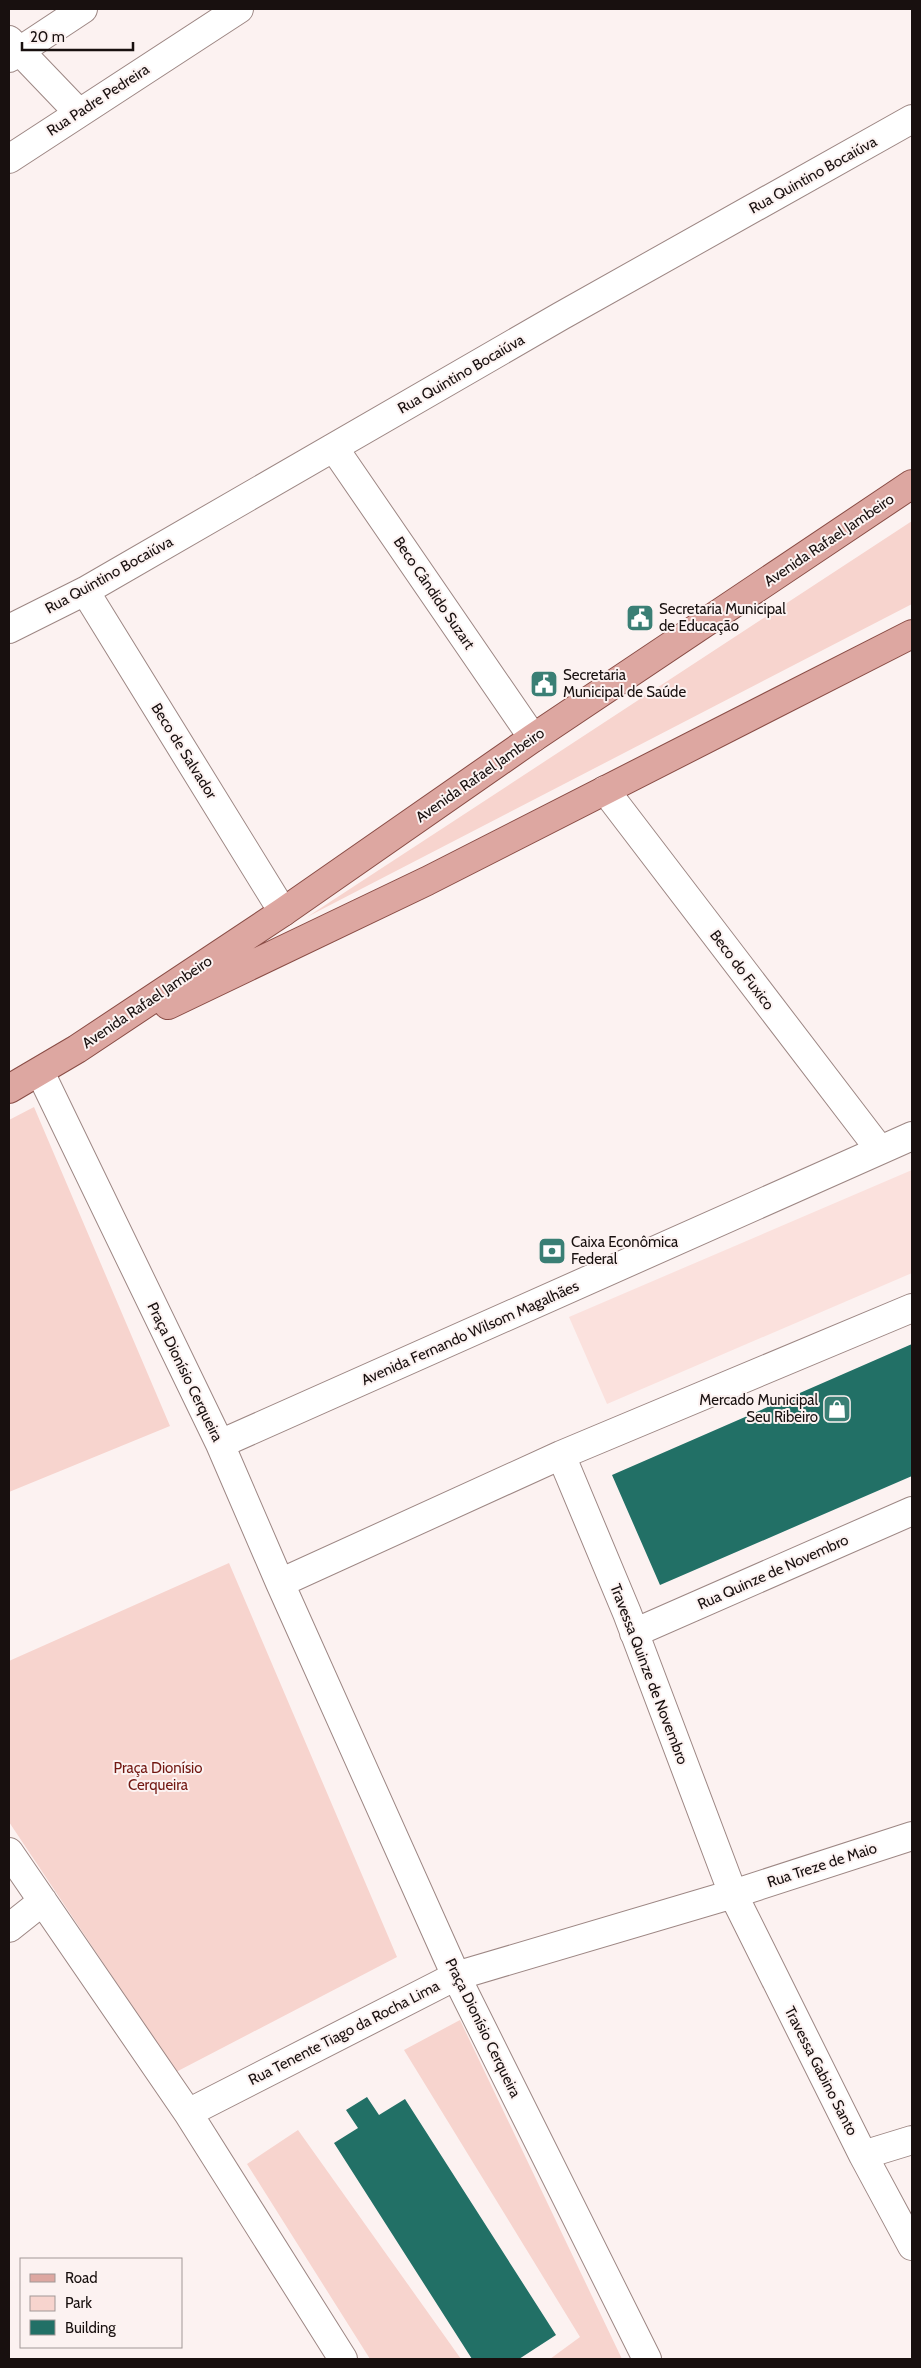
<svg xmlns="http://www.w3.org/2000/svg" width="921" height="2368" viewBox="0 0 921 2368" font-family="Cabin,sans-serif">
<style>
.built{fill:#fbe1dd}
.green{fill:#f7d4ce}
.building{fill:#227066}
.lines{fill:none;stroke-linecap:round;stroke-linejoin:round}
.minor-casing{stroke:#9d8784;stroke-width:30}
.major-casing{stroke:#894c45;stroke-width:30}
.minor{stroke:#fff;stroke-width:28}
.major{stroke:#dda7a1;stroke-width:28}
.labels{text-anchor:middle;stroke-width:4;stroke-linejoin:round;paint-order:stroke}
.street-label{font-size:15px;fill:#18100f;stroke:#fcf2f1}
.poi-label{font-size:15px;fill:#18100f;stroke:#fcf2f1;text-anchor:start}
.park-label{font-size:15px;fill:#721812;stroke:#fcf2f1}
</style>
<rect width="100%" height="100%" fill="#fcf2f1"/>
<path class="built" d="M 912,1170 L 912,1273 L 607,1404 L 569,1317 Z"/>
<path class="green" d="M 912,521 L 912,604 L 307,917 Z
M 34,1107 L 170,1426 L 9,1492 L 9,1120 Z
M 229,1563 L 397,1957 L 176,2072 L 9,1822 L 9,1661 Z
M 460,2020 L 622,2359 L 550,2359 L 580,2337 L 404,2050 Z
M 298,2130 L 461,2359 L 370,2359 L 247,2164 Z"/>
<path class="building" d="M 912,1344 L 912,1476 L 660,1585 L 612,1475 Z
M 367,2097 L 379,2115 L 405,2099 L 556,2335 L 519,2359 L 472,2359 L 334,2143 L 358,2128 L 346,2110 Z"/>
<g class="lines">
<defs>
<path id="minor" d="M 9,40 L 79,113
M 9,58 L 83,9
M 9,159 L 239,9
M 334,448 L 533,738
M 85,591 L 283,912
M 9,629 L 85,591 L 561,316 L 912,119
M 605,790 L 880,1150
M 40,1072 L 220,1444 L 280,1583 L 456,1976 L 647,2359
M 220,1444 L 912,1136
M 561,1455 L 627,1613 L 733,1894 L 863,2155 L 912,2246
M 280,1583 L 561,1455 L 912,1308
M 634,1633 L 912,1511
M 9,1852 L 188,2113 L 343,2359
M 9,1928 L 43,1901
M 188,2113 L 456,1976 L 733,1894 L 912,1836
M 863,2155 L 912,2140"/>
<path id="major" d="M 168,1005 L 427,881 L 912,634
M 9,1089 L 77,1049 L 283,912 L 533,738 L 912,484"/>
</defs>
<use href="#minor" class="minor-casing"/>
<use href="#major" class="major-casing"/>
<use href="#minor" class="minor"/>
<use href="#major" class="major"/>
</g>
<defs>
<symbol id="civic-square" viewBox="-11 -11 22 22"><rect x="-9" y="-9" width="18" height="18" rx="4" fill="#3a7f75" stroke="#fcf2f1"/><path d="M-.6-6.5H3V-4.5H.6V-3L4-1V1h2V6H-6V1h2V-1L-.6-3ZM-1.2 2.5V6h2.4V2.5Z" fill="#fff"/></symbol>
<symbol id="bank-square" viewBox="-11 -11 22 22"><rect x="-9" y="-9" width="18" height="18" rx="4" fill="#3a7f75" stroke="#fcf2f1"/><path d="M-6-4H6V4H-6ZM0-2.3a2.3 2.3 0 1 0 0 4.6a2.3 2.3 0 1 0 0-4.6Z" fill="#fff"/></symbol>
<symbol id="shop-square" viewBox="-11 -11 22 22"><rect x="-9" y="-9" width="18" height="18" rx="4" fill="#3a7f75" stroke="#fcf2f1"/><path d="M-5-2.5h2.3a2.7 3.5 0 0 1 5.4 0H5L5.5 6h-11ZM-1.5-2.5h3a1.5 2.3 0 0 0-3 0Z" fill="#fff"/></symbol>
</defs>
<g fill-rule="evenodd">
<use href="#civic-square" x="624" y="602" width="32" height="32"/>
<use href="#civic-square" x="528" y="668" width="32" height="32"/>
<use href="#bank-square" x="536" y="1235" width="32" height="32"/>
<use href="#shop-square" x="821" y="1393" width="32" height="32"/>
</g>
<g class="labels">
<g class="street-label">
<text transform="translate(98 100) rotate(-33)" y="5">Rua Padre Pedreira</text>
<text transform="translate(813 175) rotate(-29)" y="5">Rua Quintino Bocaiúva</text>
<text transform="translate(461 374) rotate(-30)" y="5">Rua Quintino Bocaiúva</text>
<text transform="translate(829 540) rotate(-34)" y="5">Avenida Rafael Jambeiro</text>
<text transform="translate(109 575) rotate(-29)" y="5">Rua Quintino Bocaiúva</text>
<text transform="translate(434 593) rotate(56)" y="5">Beco Cândido Suzart</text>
<text transform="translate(184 751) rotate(58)" y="5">Beco de Salvador</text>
<text transform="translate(480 775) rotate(-35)" y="5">Avenida Rafael Jambeiro</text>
<text transform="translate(742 970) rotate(53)" y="5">Beco do Fuxico</text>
<text transform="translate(147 1002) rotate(-34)" y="5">Avenida Rafael Jambeiro</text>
<text transform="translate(470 1333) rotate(-24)" y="5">Avenida Fernando Wilsom Magalhães</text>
<text transform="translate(185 1372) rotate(64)" y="5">Praça Dionísio Cerqueira</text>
<text transform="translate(773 1572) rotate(-24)" y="5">Rua Quinze de Novembro</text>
<text transform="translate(649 1674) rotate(69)" y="5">Travessa Quinze de Novembro</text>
<text transform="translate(822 1865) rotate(-18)" y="5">Rua Treze de Maio</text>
<text transform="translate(483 2028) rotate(64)" y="5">Praça Dionísio Cerqueira</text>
<text transform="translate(344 2033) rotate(-27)" y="5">Rua Tenente Tiago da Rocha Lima</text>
<text transform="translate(821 2071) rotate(63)" y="5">Travessa Gabino Santo</text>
</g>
<g class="poi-label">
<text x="659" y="614">Secretaria Municipal<tspan x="659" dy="17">de Educação</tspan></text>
<text x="563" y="680">Secretaria<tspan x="563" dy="17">Municipal de Saúde</tspan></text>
<text x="571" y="1247">Caixa Econômica<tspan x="571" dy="17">Federal</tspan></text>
<text x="818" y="1405" text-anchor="end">Mercado Municipal<tspan x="818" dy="17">Seu Ribeiro</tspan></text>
</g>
<g class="park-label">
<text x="158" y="1773">Praça Dionísio<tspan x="158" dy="17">Cerqueira</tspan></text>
</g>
</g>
<rect width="921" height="2368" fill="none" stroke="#18100f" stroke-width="20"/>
<rect x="20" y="2258" width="162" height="90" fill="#fcf2f1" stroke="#a19897"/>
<rect x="30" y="2274" width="25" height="8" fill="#dda7a1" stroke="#a19897"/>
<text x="65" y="2283" font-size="15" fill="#18100f">Road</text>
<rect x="30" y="2296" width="25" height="15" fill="#f7d4ce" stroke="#a19897"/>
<text x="65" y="2308" font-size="15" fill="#18100f">Park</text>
<rect x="30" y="2320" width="25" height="15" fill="#227066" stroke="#a19897"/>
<text x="65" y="2333" font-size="15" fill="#18100f">Building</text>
<path d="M22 42v8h111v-8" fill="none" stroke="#18100f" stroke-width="2.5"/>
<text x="30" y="42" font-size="15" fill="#18100f" stroke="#fcf2f1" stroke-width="4" paint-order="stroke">20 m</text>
</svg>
